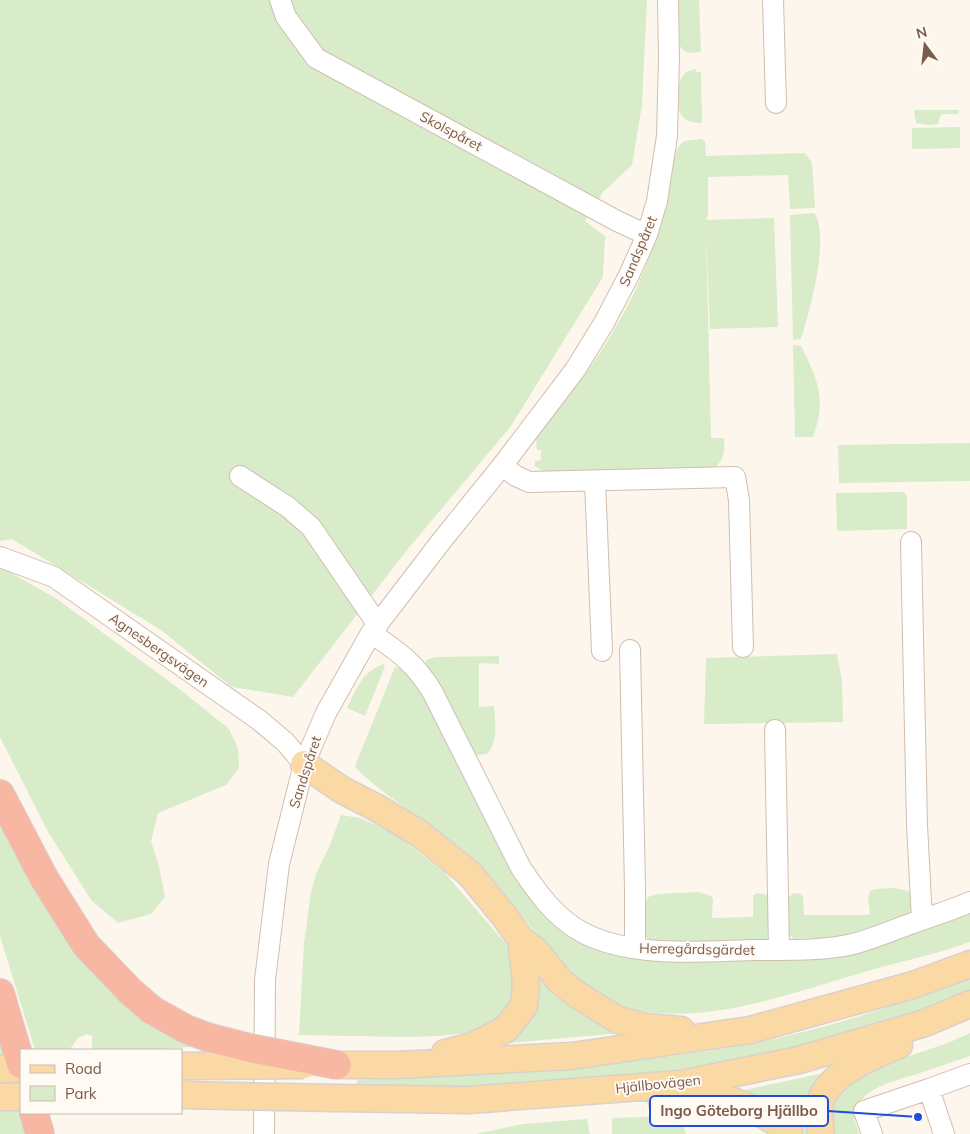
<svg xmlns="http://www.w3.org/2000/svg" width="970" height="1134" viewBox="0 0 970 1134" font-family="Mulish,sans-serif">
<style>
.green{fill:#d8ecc9}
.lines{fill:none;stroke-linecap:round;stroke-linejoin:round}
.minor-casing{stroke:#d1beb0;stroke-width:22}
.major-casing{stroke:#dad1cd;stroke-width:29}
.highway-casing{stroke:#dad1cd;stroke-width:30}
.minor{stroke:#fff;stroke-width:20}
.major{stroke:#fbd9a5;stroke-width:26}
.highway{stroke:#f7b7a3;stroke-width:28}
.major-bridge-casing{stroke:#dad1cd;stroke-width:29;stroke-linecap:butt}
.highway-bridge-casing{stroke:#dad1cd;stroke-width:30;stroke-linecap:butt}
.major-bridge{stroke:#fbd9a5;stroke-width:26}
.highway-bridge{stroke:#f7b7a3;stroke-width:28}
.labels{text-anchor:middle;stroke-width:4;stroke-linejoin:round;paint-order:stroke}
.street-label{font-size:14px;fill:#7a5c4d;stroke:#fffaf3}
.leader{fill:none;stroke:#1d4ed8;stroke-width:2}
.callout-dot{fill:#1d4ed8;stroke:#fffaf3;stroke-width:2}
.callout{fill:#fffaf3;stroke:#1d4ed8;stroke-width:2}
.callout-label{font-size:15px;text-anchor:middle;font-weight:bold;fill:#7a5c4d}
</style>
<rect width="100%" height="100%" fill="#fdf6ec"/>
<path class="green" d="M 0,0 L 647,0 L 642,105 L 632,165 L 603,192 L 585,221 L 605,236 L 603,277 L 511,426 L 407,550 L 293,697 L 232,687 L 161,630 L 12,539 L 0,541 Z
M 678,0 L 699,0 L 701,52 C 693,53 684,54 680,46 Z
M 696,69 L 696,72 L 701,72 L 702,123 C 693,123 682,121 679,110 C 679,94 674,72 696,69 Z
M 914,110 L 959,110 L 958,114 L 942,114 L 940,116 L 938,124 L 929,125 L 916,123 Z
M 960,127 L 960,148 L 912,149 L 912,128 Z
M 702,139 L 705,142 L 706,156 L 805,153 L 812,163 L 815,208 L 790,209 L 788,175 L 708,177 L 708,216 L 706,220 L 774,218 L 778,327 L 710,329 L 706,232 L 711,438 L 724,438 C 725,452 724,461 713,469 L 544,472 L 535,466 L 535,461 L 541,460 L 541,450 L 537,450 L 536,439 C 547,422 561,407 573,391 C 601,354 627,313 644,270 C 660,231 664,189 677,149 L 684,141 Z
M 814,213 C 831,234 809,315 801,339 L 793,340 L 790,215 Z
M 793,345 L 801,346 C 818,380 827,399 813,437 L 795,437 Z
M 970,443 L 970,481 L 839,483 L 838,445 Z
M 904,492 L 907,497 L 907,529 L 837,531 L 836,493 Z
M 0,569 L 6,570 L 57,599 L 182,691 L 229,729 L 238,748 L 239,768 L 226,785 L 158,813 L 151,841 L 159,866 L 165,897 L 151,914 L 118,923 L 91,900 L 47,830 L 0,737 Z
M 837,654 L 842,681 L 843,722 L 704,724 L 706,658 Z
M 499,656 L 499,664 L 479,663 L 479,707 L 494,706 C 495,723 499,741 487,754 L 477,755 L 472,752 L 437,679 L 426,664 L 426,660 L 435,657 Z
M 383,664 L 385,666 L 365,716 L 347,708 C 357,688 361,673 383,664 Z
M 395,667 C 408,668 417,686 424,696 L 515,876 L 532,901 L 558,926 L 599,951 L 619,956 L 649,958 L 757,958 L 970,909 L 970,942 C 935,955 897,962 861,973 C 782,996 666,1041 590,991 C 585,988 579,984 574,980 C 567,974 561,965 555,957 C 527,925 504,888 473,859 C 437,825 391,803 356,768 L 355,766 Z
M 0,815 L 151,1024 L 186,1043 L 190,1046 L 189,1047 L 152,1050 L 92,1050 L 92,1036 L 87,1034 L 78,1038 L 69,1050 L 35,1050 L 0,936 Z
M 341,815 L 360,818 L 377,825 L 403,840 L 444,872 L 505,943 L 513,959 L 515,997 L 503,1018 L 478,1032 L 438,1036 L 407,1037 L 299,1035 L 304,944 L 310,897 L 316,874 L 330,845 Z
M 893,888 L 909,891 C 912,896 913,909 909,914 L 873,929 L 837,938 L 794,939 L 788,933 L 788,899 L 792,894 L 798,893 L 803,896 L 804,915 L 867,915 L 870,914 L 868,899 L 870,891 L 875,889 Z
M 699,892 L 711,896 L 713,899 L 712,918 L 753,917 L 753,895 L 758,893 L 767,895 L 770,900 L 770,937 L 763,941 L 662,943 C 657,943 651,943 647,938 C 642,933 644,903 648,897 L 658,894 Z
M 536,970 L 622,1033 L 509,1043 L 508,1041 Z
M 970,977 L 970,990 C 842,1046 704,1072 566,1082 C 541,1083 515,1087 490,1087 C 446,1087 402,1086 357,1086 L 357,1080 C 501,1071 645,1068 786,1036 C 849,1022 910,1000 970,977 Z
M 970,1033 L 970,1056 C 954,1061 939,1067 923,1072 C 901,1080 863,1085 855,1112 C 853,1119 857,1127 859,1134 L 828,1134 L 828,1115 L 842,1086 L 883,1065 L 948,1043 Z
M 0,1035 L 4,1047 L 27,1134 L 0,1134 Z
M 824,1073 L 809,1134 L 801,1134 L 740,1091 Z
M 680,1116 L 686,1134 L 612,1134 L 612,1118 Z
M 587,1119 L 590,1134 L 475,1134 L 523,1124 Z"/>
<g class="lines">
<defs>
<path id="minor" d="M 280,0 L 286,17 L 316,58 L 617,221 L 647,235
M 773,0 L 776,103
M 502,466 L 516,476 L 529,482 L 735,477 L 739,500 L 743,647
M 240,476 L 288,507 L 311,527 L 378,625
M 595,481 L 602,651
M 911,542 L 917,825 L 922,920
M 0,557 L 54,577 L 259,720 L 285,742 L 304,764
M 371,633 C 399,652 416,664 433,693 L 521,868 C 537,892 554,916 580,931 C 630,959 703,951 758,950 C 788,950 824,951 853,944 C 873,939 893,930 913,923 C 932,916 952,910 970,902
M 630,650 L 635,888 L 635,948
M 775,730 L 779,950
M 264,1134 L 265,980 L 279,864 L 304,764 L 326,713 L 371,633 L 443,539 L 502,466 L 575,370 L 604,323 L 629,275 L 647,235 L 657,201 L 667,136 L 669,58 L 668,0
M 872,1134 L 864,1111 L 929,1089
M 944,1134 L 929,1089 L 970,1074"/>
<path id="major" d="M 304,764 L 342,790 L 379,809 L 420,834 L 470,874 L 505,917 L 521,940 L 536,951 L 559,980 L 576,994 L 618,1020 L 647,1027 L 681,1030
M 445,1053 L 473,1046 L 506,1029 L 524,1006 L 526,983 L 521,940
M 337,1065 L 399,1065 L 572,1056 L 750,1030 L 913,985 L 970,964
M 0,1069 L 21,1068
M 0,1097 L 21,1097
M 336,1098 L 469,1100 L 681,1084 L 799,1060 L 925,1023 L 970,1004
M 662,1102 C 679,1101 699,1097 716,1098 C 739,1100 773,1117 789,1134
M 821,1134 C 820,1124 818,1113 820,1103 C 827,1074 874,1055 899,1045"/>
<path id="highway" d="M 0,794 L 44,878 L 86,945 L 131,992 L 152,1010 L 186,1029 L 207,1037
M 0,993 L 21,1064
M 34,1113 L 40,1134"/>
</defs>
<use href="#minor" class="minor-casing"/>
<use href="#major" class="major-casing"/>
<use href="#highway" class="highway-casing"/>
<use href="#minor" class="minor"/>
<use href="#major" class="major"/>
<use href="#highway" class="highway"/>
<defs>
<path id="major-bridge" d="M 181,1066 L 304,1065
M 181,1095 L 336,1098"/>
<path id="highway-bridge" d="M 207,1037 L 250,1048 L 337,1065"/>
</defs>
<use href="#major-bridge" class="major-bridge-casing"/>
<use href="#highway-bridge" class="highway-bridge-casing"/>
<use href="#major-bridge" class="major-bridge"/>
<use href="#highway-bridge" class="highway-bridge"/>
</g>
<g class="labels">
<g class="street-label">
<text transform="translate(451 131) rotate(28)" y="5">Skolspåret</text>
<text transform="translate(638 251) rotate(-67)" y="5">Sandspåret</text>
<text transform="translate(159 650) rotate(35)" y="5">Agnesbergsvägen</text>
<text transform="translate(305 772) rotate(-72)" y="5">Sandspåret</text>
<text transform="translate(697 949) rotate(1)" y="5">Herregårdsgärdet</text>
<text transform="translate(658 1084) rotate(-6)" y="5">Hjällbovägen</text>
</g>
</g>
<path class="leader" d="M918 1117L828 1111"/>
<circle class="callout-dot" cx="918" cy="1117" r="5"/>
<rect class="callout" x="650" y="1096" width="178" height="30" rx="5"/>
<g class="callout-label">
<text x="739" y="1116">Ingo Göteborg Hjällbo</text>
</g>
<rect x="20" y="1049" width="162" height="65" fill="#fffaf3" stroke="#cabbb1"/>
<rect x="30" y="1065" width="25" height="8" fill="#fbd9a5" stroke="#cabbb1"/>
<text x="65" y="1074" font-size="15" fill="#7a5c4d">Road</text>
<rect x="30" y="1086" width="25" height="15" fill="#d8ecc9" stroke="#cabbb1"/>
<text x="65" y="1099" font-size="15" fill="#7a5c4d">Park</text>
<g transform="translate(925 45) rotate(345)" stroke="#fffaf3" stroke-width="4" paint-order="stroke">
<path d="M0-4L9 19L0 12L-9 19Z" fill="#7a5c4d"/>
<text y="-8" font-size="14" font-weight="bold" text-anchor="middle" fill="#7a5c4d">N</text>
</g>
</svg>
